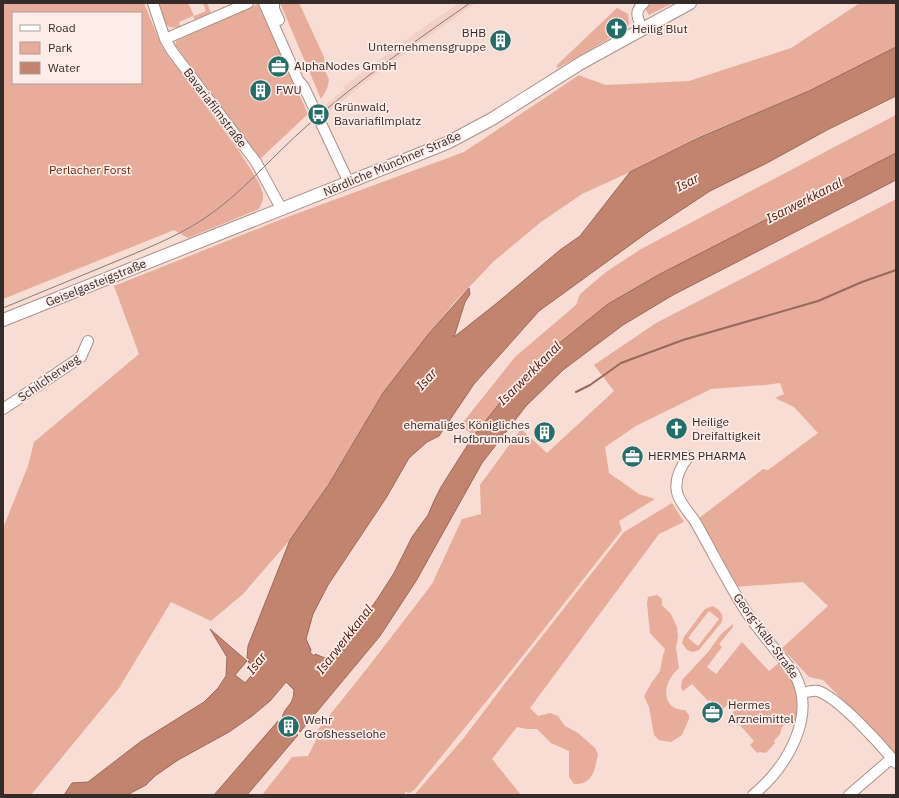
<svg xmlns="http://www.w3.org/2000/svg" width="899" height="798" viewBox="0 0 899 798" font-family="'IBM Plex Sans',sans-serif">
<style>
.built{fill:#f2d0c5}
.green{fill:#e7ad9a;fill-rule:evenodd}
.water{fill:#c3846f;stroke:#98695a}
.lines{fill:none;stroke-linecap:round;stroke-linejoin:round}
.stream{stroke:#98695a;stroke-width:2}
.canal{stroke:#c3846f;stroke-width:7}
.minor-casing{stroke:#a99189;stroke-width:12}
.major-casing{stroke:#a99189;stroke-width:14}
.minor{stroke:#fff;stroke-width:10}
.major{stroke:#fff;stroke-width:12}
.tram{stroke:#897872;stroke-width:1}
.labels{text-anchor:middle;stroke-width:3.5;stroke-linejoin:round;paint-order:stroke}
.poi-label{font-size:12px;fill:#352b28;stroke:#fdece7;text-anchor:start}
.street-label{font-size:12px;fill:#352b28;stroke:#fdece7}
.park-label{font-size:12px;fill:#702406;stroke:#fdece7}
.water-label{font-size:13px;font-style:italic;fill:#4d1400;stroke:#fdece7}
</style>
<rect width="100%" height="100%" fill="#f7ddd4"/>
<path class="built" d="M 459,3 L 476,3 L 372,77 L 324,116 L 321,108 L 345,89 L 343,87 L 414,34 Z"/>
<path class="green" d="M 3,3 L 144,3 L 162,47 L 239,151 L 258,181 L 263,193 L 263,200 L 259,209 L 188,238 L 174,230 L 3,299 ZM 13,13 L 141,13 L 141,83 L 13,83 Z
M 159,3 L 188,3 L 194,16 L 206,11 L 203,3 L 207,3 L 211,13 L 195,20 L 193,16 L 179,22 L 180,26 C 162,33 164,15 159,3 Z
M 280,3 L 299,3 L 324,57 L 325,71 L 329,80 L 327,89 L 321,99 Z
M 651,3 L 673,3 L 649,15 L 647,12 L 646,8 Z
M 860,3 L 896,3 L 896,47 L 809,91 L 698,137 L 630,172 L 582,194 L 541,222 L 494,261 L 454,303 L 383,393 L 329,484 L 290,540 L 243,594 L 211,621 L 171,602 L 119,688 L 31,795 L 3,795 L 3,528 L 28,466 L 34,442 L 139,354 L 114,286 L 282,219 L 464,152 L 579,75 L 586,78 L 606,85 L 689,81 L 791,48 Z
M 258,4 L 308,114 L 260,159 L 175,45 L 176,41 Z
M 617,8 L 628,14 L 629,24 L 626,29 L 558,68 L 556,66 Z
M 896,115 L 896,153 L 660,274 L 608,304 L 547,353 L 510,390 L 474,435 L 460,426 L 515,357 L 576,305 L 580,294 L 606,272 L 641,249 L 840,144 Z
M 896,199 L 896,754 L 823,680 L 809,677 L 782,648 L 828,606 L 803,582 L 734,587 L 698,519 L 763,469 L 768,470 L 818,433 L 794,407 L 775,398 L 784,394 L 780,383 L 765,385 L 711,389 L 636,426 L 605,447 L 609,473 L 639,494 L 655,499 L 619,521 L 622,530 L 502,682 L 415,789 L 410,793 L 405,792 L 405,795 L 262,795 L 292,757 L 308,756 L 316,740 L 313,736 L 369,666 L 432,584 L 462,519 L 481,514 L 480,485 L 521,429 L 547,453 L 614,391 L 594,365 L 656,323 Z
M 672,503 L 684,522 L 659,534 L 530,708 L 538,716 L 550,713 L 558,716 L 565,726 L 578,733 L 595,748 L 598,754 C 595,769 593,785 574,784 L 569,777 L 569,751 L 551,743 L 537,729 L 527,729 L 517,727 L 492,759 L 521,795 L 414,795 L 463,739 L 506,682 L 624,532 Z
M 657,595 L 662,599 L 662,605 L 671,614 L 677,627 L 678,636 L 676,648 L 679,668 C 676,671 671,676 669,681 C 662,695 668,711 685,710 L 689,715 L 689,719 L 682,735 L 671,742 L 659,740 L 654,735 L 649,707 L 644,696 L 652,682 L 660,671 L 663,655 L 665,649 L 650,633 L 647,603 L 648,597 Z
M 713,606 C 720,610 725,615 721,623 L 699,650 L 693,652 L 687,650 L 682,643 L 684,637 L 704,610 L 707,608 ZM 709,611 L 719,619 L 698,646 L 688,638 Z
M 733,624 L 733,627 L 719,644 L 722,647 L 707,667 L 716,674 L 742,642 L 769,671 L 780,662 C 785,668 791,675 794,683 C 798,692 800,714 794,721 L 791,720 L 782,727 L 780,734 L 774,741 L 775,743 L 766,753 L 760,752 L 757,753 L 750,745 L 754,741 L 731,715 L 734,711 L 728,704 L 721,711 L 710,700 L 708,701 L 692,684 L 683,691 L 681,687 L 682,680 L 709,651 L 721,634 Z"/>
<path class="water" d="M 896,47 L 896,96 L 827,130 L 767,163 L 710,191 L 648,232 L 539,311 L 474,384 L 439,436 L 427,442 L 409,458 L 386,498 L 328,585 L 313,614 L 306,639 L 311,650 L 310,652 L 314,656 L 315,654 L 333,661 L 342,650 L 342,647 L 353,633 L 378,598 L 394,573 L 412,537 L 428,515 L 434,501 L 441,487 L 472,438 L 510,390 L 547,353 L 608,304 L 660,274 L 896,153 L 896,180 L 673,295 L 623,325 L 563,370 L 526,406 L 482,463 L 416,581 L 380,636 L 300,732 L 282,718 C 285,705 294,706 294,690 L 286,682 L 270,701 L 252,716 L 229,732 L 178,760 L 155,776 L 146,785 L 127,795 L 64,795 L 72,783 L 88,782 L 140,742 L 204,702 L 218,688 L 226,676 L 227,657 L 210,629 L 247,661 L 235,675 L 244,682 L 245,683 L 258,668 L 257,667 L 256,668 L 248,662 L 250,659 L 247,658 L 248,646 L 290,540 L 329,484 L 383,393 L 427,336 L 469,288 L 470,294 L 465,302 L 454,337 L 497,303 L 560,250 L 580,236 L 630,172 L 698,138 L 809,91 Z
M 278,721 L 291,732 L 292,731 L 298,735 L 247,795 L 214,795 Z"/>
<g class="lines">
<path class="stream" d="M 576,392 L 590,385 L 621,363 L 683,340 L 818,301 L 862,282 L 896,270"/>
<path class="canal" d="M 281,735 L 296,717"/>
<defs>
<path id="minor" d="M 153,3 L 165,39 L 172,51 L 256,162 L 282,210
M 264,3 L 298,80 L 304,87 L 349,183
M 274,3 L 274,9 L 279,20
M 642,29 C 638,18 633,12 644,3
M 165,39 L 248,3
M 3,409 L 81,357 L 88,341
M 689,456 C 681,466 674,478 677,492 C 679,503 690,513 696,523 C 713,553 728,584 747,613 C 761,634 779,653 794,673 C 818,715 787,767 753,795
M 802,693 C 808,692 813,690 818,691 C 839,698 881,745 896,763
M 849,795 L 892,758"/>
<path id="major" d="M 3,320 L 447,143 L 492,119 L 581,63 L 690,3"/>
</defs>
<use href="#minor" class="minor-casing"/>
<use href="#major" class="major-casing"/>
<use href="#minor" class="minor"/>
<use href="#major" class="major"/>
<path class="tram" d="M 3,308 C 39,293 76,278 112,263 C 143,250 174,238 202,220 C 242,194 272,156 308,125 C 359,80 414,42 470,3"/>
</g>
<defs>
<symbol id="church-disc" viewBox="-11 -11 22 22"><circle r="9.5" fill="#246e69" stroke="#fdece7"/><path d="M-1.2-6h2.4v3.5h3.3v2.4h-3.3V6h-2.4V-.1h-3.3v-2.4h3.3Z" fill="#fff"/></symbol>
<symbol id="building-disc" viewBox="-11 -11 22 22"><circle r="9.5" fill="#246e69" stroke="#fdece7"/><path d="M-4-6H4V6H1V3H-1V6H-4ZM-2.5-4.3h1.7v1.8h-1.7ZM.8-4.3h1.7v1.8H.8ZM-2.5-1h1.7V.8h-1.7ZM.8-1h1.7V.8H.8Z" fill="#fff"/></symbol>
<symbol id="office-disc" viewBox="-11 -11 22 22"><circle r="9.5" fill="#246e69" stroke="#fdece7"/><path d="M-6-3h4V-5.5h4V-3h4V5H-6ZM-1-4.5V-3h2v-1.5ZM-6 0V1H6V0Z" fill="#fff"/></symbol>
<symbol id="bus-disc" viewBox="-11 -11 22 22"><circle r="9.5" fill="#246e69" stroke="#fdece7"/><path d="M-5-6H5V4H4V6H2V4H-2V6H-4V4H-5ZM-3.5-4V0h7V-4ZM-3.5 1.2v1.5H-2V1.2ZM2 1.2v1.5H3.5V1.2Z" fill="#fff"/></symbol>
</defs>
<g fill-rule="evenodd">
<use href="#church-disc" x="604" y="16" width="25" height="25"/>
<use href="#building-disc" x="488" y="28" width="25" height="25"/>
<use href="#office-disc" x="266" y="54" width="25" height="25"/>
<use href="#building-disc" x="248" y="78" width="25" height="25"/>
<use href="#bus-disc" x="306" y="102" width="25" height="25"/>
<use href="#church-disc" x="664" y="416" width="25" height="25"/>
<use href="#building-disc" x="532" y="420" width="25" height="25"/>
<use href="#office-disc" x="620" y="444" width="25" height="25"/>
<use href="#office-disc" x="700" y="700" width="25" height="25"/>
<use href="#building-disc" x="276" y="714" width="25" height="25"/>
</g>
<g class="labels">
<g class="poi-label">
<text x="632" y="33">Heilig Blut</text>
<text x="486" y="37" text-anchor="end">BHB<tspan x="486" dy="14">Unternehmensgruppe</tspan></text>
<text x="294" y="70">AlphaNodes GmbH</text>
<text x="276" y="94">FWU</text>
<text x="334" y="111">Grünwald,<tspan x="334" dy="14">Bavariafilmplatz</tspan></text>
<text x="692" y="426">Heilige<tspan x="692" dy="14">Dreifaltigkeit</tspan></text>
<text x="530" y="429" text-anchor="end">ehemaliges Königliches<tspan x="530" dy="14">Hofbrunnhaus</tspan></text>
<text x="648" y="460">HERMES PHARMA</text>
<text x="728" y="709">Hermes<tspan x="728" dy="14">Arzneimittel</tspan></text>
<text x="304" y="724">Wehr<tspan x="304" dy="14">Großhesselohe</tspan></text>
</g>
<g class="street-label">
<text transform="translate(215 108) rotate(53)" y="4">Bavariafilmstraße</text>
<text transform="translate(392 164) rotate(-23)" y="4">Nördliche Münchner Straße</text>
<text transform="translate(96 283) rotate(-22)" y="4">Geiselgasteigstraße</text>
<text transform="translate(49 378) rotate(-35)" y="4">Schilcherweg</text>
<text transform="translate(766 636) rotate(54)" y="4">Georg-Kalb-Straße</text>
</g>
<g class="park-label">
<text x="90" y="174">Perlacher Forst</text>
</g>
<g class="water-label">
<text transform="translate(687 182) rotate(-27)" y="5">Isar</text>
<text transform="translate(804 200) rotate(-27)" y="5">Isarwerkkanal</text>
<text transform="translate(529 373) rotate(-45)" y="5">Isarwerkkanal</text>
<text transform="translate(426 379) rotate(-47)" y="5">Isar</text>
<text transform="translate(344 639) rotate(-52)" y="5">Isarwerkkanal</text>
<text transform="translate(256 663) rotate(-52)" y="5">Isar</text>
</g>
</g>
<rect width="899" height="798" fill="none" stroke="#352b28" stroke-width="8"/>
<rect x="12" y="12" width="130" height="72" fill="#fdece7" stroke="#ad9f9b"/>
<rect x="20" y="25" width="20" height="6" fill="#ffffff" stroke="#ad9f9b"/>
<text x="48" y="32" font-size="12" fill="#352b28">Road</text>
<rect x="20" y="42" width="20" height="12" fill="#e7ad9a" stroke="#ad9f9b"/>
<text x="48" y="52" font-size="12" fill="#352b28">Park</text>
<rect x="20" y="62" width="20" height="12" fill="#c3846f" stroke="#ad9f9b"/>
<text x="48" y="72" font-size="12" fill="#352b28">Water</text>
</svg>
